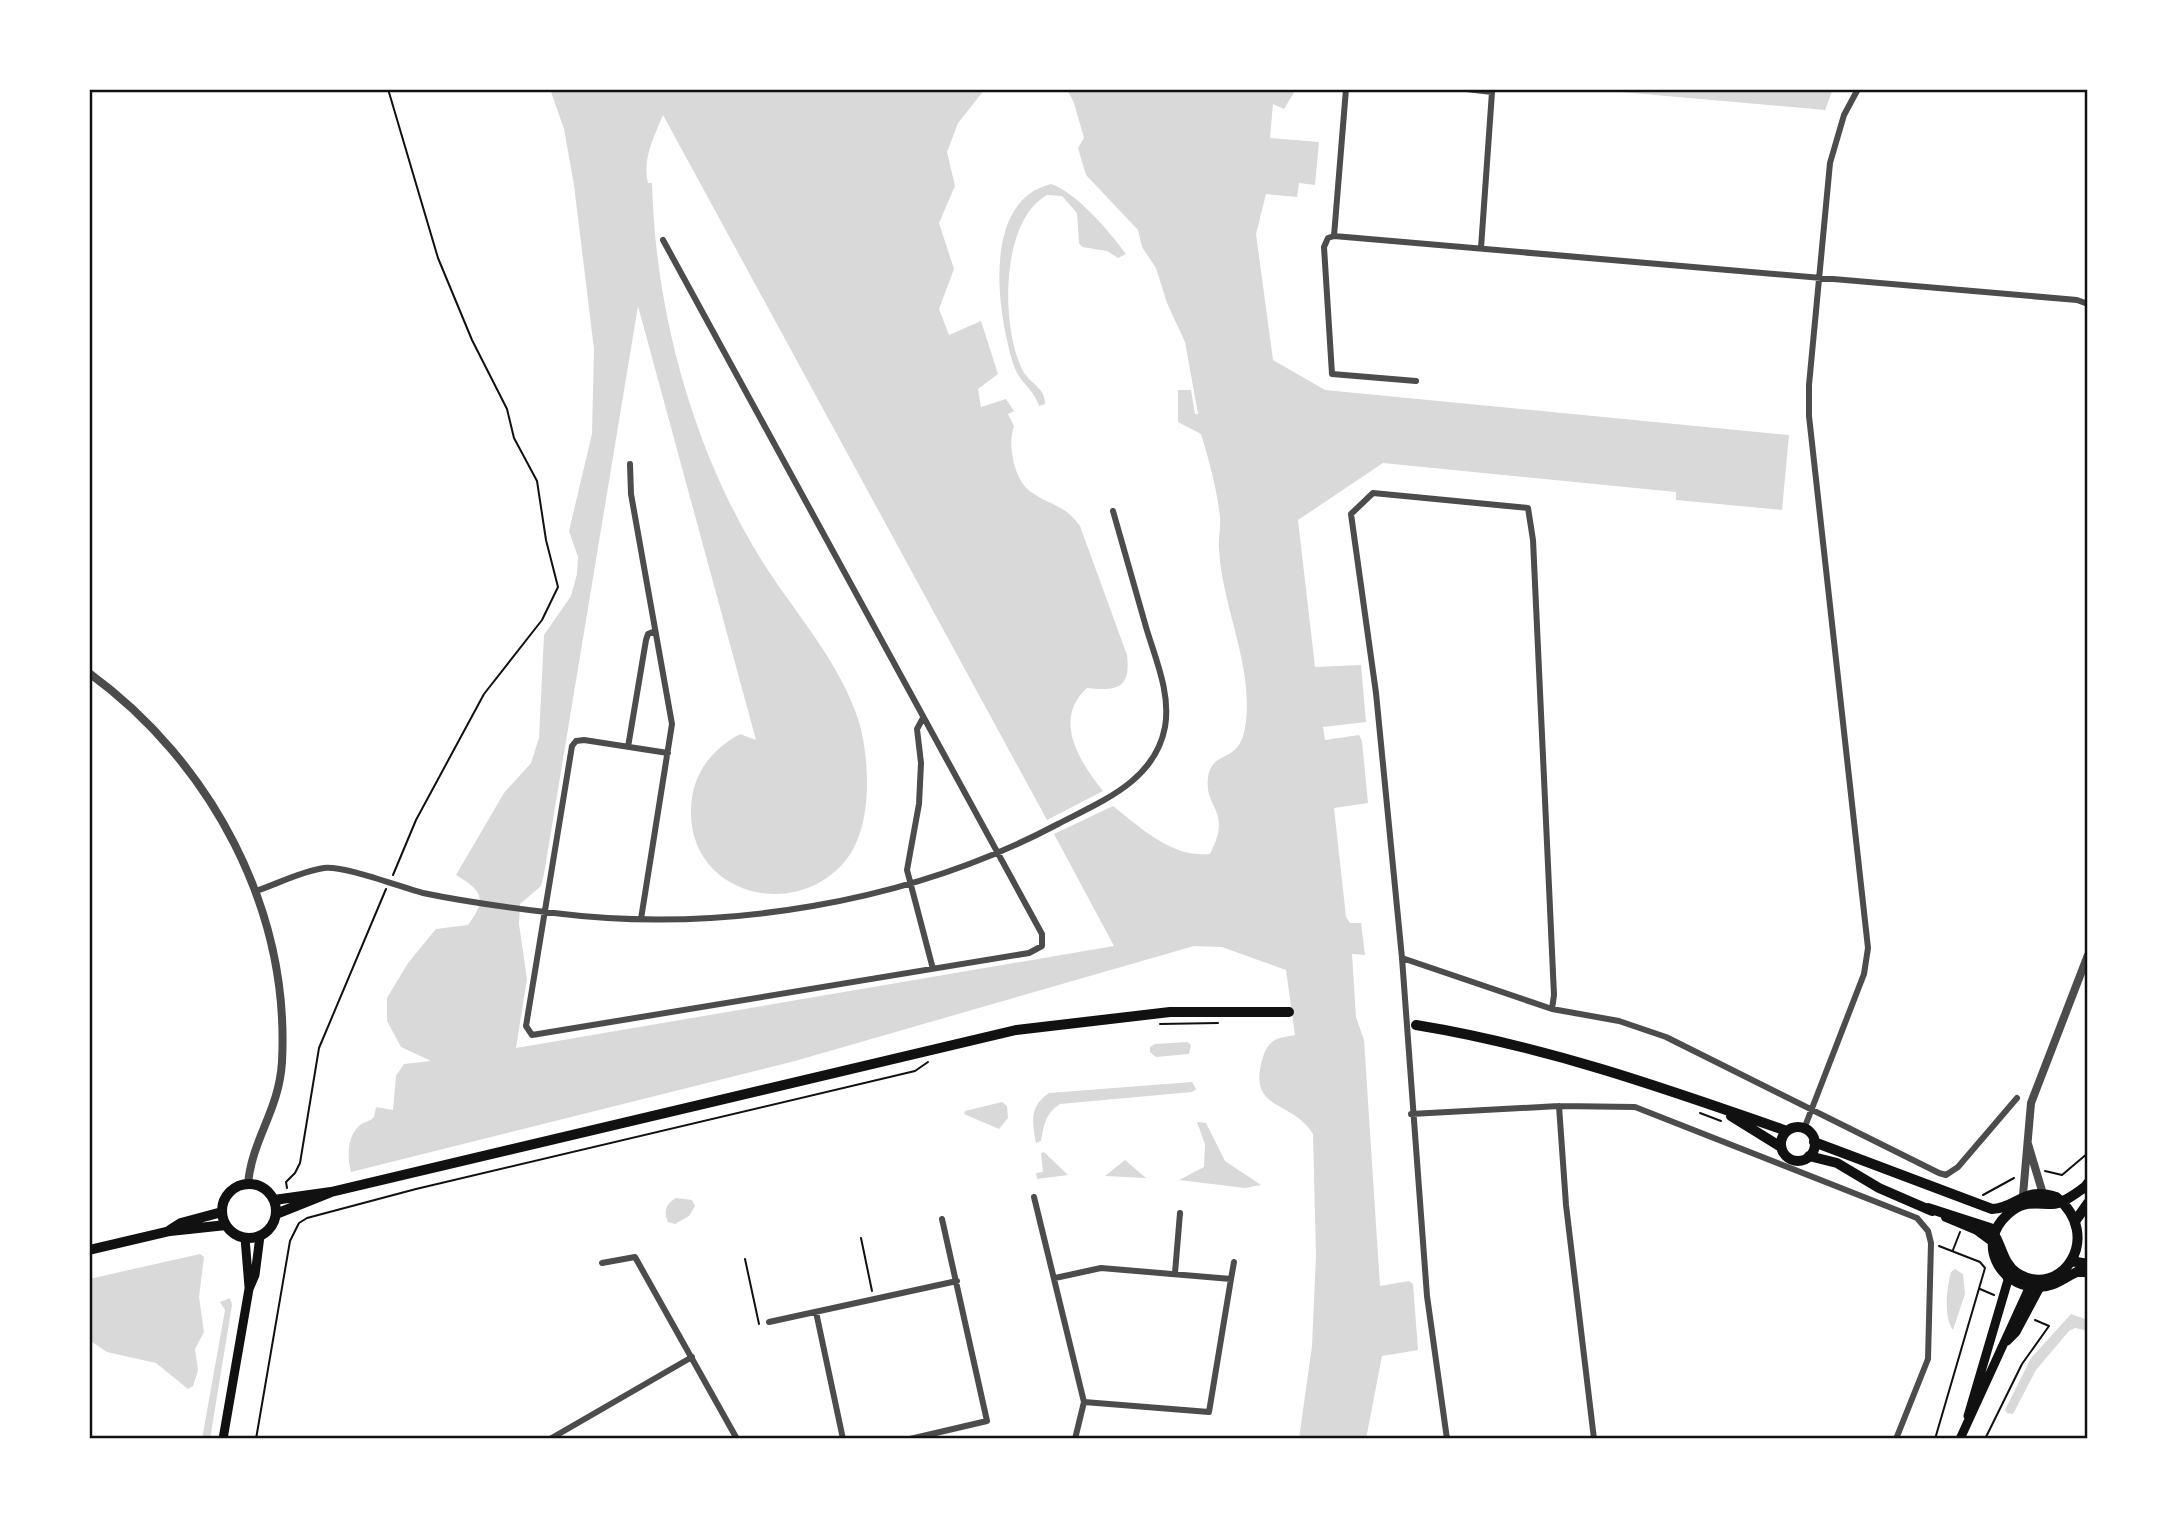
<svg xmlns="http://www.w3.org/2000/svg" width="2177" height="1528" viewBox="0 0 2177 1528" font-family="Quicksand,sans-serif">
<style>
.water{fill:#d9d9d9}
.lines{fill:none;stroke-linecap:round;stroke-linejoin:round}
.path{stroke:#111;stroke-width:2}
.minor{stroke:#4c4c4c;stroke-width:6}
.tertiary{stroke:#4c4c4c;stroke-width:8}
.secondary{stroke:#111;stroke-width:9}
.primary{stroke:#111;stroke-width:10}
.trunk{stroke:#111;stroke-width:10}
.neatline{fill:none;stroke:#111;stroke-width:2.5}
</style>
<rect width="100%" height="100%" fill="#fff"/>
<path class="water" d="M 550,89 L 985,89 L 958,123 L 947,152 L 955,186 L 939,223 L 954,269 L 939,309 L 949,335 L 981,321 L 998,374 L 978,389 L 981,407 L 1006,399 L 1014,411 L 1008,414 L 1014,426 C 1007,445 1014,480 1031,492 C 1051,506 1064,504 1080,526 L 1127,655 C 1131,689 1117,691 1087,688 C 1052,720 1080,762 1103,791 L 1047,820 L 663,115 C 654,137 642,159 648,183 L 652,183 C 655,306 690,439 753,546 C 786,604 839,657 859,722 C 870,760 873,827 846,860 C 795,923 688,894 691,809 C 692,774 711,750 740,734 L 756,740 L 638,306 L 544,874 L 541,886 L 520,904 L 519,924 L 527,979 L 516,1048 L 1114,946 L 1054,834 L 1113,806 C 1141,828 1172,858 1210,854 C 1233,810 1204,809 1208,778 C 1211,749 1239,765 1245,728 C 1255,668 1222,608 1219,549 C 1218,538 1221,528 1220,517 C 1217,489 1209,460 1201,434 L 1178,422 L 1178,390 L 1191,390 L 1195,414 L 1198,414 L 1185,342 L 1167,303 L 1156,268 L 1142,247 L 1138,230 L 1086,175 L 1078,148 L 1084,138 L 1074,103 L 1067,89 L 1296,89 L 1284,109 L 1273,104 L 1270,138 L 1319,142 L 1315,185 L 1299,183 L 1297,197 L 1266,194 L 1256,234 L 1273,360 L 1325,390 L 1789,435 L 1782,510 L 1676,500 L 1676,492 L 1383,463 L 1298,520 L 1315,667 L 1361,665 L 1366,722 L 1323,727 L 1325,740 L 1359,735 L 1362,741 L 1368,803 L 1334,808 L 1346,917 L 1350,923 L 1361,923 L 1365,955 L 1352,954 L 1356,1017 L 1364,1040 L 1380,1286 L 1409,1281 L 1413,1284 L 1418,1350 L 1382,1356 L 1366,1439 L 1299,1439 L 1312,1346 L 1316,1256 L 1313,1134 C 1292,1099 1246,1112 1263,1057 C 1269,1039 1277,1038 1295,1035 L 1286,970 L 1222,947 L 1194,946 L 795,1061 L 351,1172 C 347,1157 347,1137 359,1126 C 363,1122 369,1122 374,1117 L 376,1107 L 393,1110 L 396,1076 L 404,1064 L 431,1061 L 401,1047 L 387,1021 L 387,998 L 408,963 L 436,929 L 468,925 C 487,899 483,891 456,875 L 504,793 L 531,763 L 539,738 L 544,635 L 571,596 L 577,574 L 578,557 L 569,531 L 592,434 L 594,349 L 574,185 L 564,129 Z
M 1587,89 L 1833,89 L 1825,110 Z
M 1051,184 C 1076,192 1110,232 1126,254 L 1118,258 L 1107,251 L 1082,247 L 1079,243 L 1077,213 L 1062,196 L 1047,195 C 1000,221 1001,326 1022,369 C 1029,384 1045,386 1045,404 L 1039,406 C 1034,389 1019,382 1014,366 C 997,313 981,201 1051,184 Z
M 1187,1042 L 1191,1045 L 1189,1054 L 1156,1057 L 1150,1052 L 1150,1047 L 1155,1044 Z
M 1192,1082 L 1196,1089 L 1192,1092 L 1060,1104 C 1045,1114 1044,1125 1041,1141 L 1036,1143 C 1032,1121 1029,1107 1049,1093 Z
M 1002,1102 L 1007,1106 L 1008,1118 L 999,1129 L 964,1114 L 965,1111 Z
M 1197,1122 L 1206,1123 L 1225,1161 L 1261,1185 L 1245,1188 L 1179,1180 L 1204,1167 L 1205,1144 Z
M 1044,1152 L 1068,1175 L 1037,1179 L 1036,1173 L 1043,1172 L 1041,1153 Z
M 1125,1160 L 1146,1178 L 1105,1176 Z
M 676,1198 L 692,1200 L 695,1206 L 689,1216 L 675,1224 L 668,1222 C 663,1211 666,1204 676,1198 Z
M 200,1254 L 204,1257 L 199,1297 L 204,1332 L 195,1349 L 198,1370 L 193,1386 L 188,1389 L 156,1363 L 107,1352 L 89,1340 L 89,1279 Z
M 1955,1269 L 1963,1274 L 1965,1294 L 1953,1330 C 1943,1316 1947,1288 1951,1272 Z
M 230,1298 L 232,1305 L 210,1439 L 202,1439 L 225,1310 L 220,1302 Z
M 2071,1314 L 2088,1320 L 2088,1331 L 2075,1328 L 2069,1331 L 2036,1370 L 2013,1414 L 2007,1413 L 2005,1410 L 2031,1358 Z"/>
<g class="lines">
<path class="path" d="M 388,89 L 438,258 L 472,340 L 507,409 L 514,438 L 537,481 L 546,540 L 558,587 L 542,620 L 484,694 L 416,820 L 393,875
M 1160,1024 L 1218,1023
M 1700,1113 L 1721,1121
M 2045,1171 L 2062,1175 L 2088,1153
M 287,1188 L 286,1182 L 295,1173 L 300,1163 L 319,1048 L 386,889
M 1983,1195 L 2014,1178
M 861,1238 L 872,1291
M 1953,1250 L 1960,1232
M 745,1259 L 759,1324
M 1980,1289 L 1994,1295
M 256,1439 L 290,1241 L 299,1223 L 307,1218 L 416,1189 L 915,1071 L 928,1062
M 1935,1439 L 1985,1268 L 1980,1262 L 1939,1246
M 1985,1439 L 2022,1364 L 2049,1326 L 2035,1320"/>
<path class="minor" d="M 1346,89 L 1334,236 L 1328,238 L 1324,247 L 1332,374 L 1416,381
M 1466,89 L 1492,92 L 1481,248
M 1334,236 L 2077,300 L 2088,304
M 663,240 L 1042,934 L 1042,946 L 1029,953 L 532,1035 L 526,1026 L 572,746 L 576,741 L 584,740 L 668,753
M 630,464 L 631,494 L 672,724 L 641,919
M 923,718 L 917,729 L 921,763 L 919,804 L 907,870 L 933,969
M 628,747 L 646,640 L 648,634 L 655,631
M 256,891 C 277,884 302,871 324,868 C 347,866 399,887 423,893 C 466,902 511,908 554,913 C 721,934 909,903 1058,824 C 1102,801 1155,781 1165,727 C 1171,693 1155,658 1146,627 C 1135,588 1124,549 1113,511
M 1402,958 L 1552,1009 L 1619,1021 L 1666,1037 L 1939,1173 L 1946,1175 L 1958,1167 L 2017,1098
M 1559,1106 L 1566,1205 L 1594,1439
M 1411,1114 L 1559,1106 L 1635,1107 L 1917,1218 L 1928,1231 L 1931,1243 L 1928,1359 L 1896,1439
M 1804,1129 L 1864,974 L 1868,948 L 1809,416 L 1809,385 L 1830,163 L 1844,115 L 1858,89
M 1034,1197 L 1084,1402 L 1075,1439
M 602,1263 L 635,1257 L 737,1439
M 1175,1273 L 1180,1213
M 1055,1278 L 1101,1268 L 1231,1279 L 1209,1412 L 1084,1402
M 1231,1279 L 1234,1262
M 816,1312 L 843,1439
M 769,1322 L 957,1281
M 550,1439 L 692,1357
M 910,1439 L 987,1421 L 942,1219
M 1447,1439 L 1427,1296 L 1402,958 L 1376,693 L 1351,514 L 1373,493 L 1528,508 L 1533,540 L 1554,995 L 1552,1009"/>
<path class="tertiary" d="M 89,673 C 211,762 290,909 282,1062 C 279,1111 252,1139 248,1184
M 2028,1144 L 2043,1194
M 2023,1195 L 2031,1103 L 2088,955"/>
<path class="secondary" d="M 245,1238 L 249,1287
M 2007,1341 L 2016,1332 L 2040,1287
M 1968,1416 L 2008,1280 L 2006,1274
M 223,1439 L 249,1289 L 255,1275 L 260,1236
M 1960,1439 L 2030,1286"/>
<path class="primary" d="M 1416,1025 C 1545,1046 1664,1088 1787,1131
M 1731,1116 L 1781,1147
M1781 1144a17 17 0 1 1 34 0a17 17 0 1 1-34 0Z
M 1814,1142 L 1992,1209 C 2018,1208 2022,1186 2056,1197 C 2105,1236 2061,1301 2017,1273 C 2001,1262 2002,1242 1990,1228 L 1928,1208
M 1809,1156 L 1837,1163 L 1879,1188 L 1932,1211
M222 1211a27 27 0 1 1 54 0a27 27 0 1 1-54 0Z
M 274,1200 L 331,1192 L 1016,1030 L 1170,1012 L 1289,1012
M 276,1214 L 331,1192
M 1946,1217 L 1977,1230 L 1992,1241
M 2076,1220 L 2088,1203
M 170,1230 L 181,1223 L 222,1212
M 89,1250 L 170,1231 L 226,1225
M 2077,1272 C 2063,1278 2053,1288 2037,1287 C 1998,1286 1977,1242 2007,1215 C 2022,1200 2033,1204 2052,1204 C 2063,1204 2076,1193 2085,1187 L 2088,1183"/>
<path class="trunk" d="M 2071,1261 L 2088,1264
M 2077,1272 L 2088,1272"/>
</g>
<rect width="2177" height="1528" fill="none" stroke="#ffffff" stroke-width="182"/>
<rect x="91" y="91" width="1995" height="1346" class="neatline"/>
</svg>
